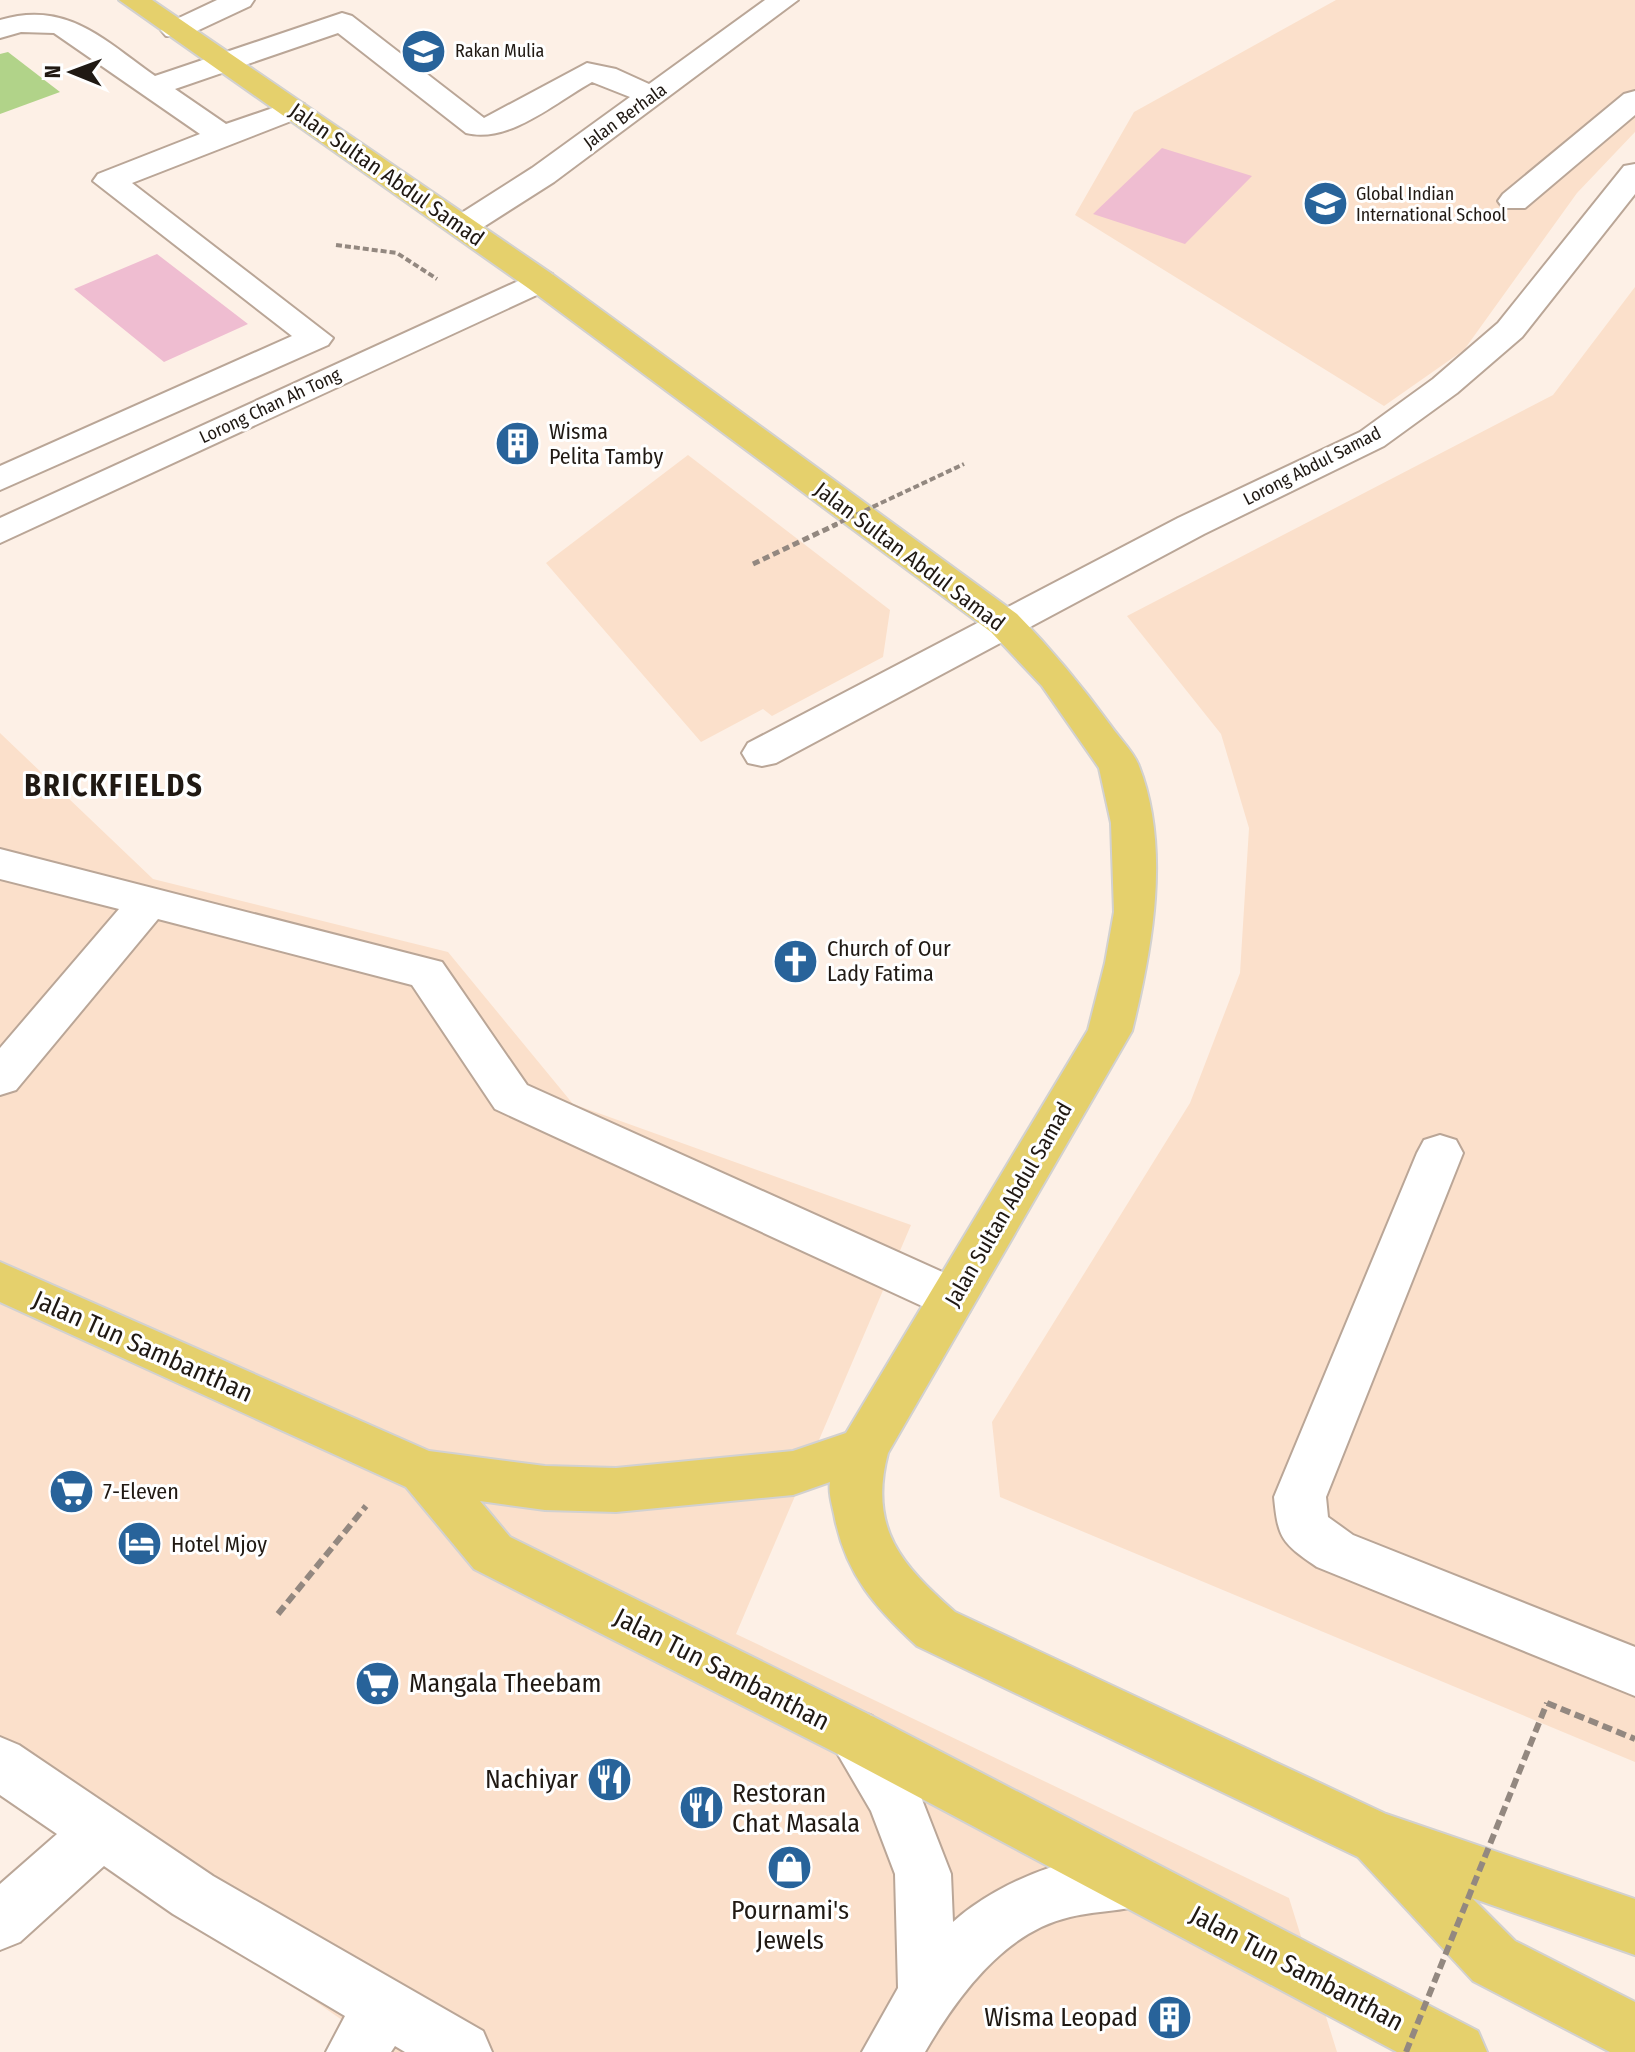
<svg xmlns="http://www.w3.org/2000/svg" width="1635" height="2052" viewBox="0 0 1635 2052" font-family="'Fira Sans Condensed',sans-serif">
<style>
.built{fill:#fbe0cb}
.green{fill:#efbdd1}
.water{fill:#b1d389}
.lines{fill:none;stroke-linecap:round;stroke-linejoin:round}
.minor-casing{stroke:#baa697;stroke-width:4}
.major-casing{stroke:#d2d1d0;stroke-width:4}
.path-far1{stroke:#938880;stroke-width:4;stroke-dasharray:6 3;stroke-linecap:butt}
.path{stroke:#938880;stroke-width:6;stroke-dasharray:10 5;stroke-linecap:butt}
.minor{fill:#fff;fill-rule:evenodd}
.major{fill:#e5d06c;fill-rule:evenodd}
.path-bridge-far2{stroke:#938880;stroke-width:4;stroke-dasharray:6 3;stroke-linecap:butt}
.path-bridge-far1{stroke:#938880;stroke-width:5;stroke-dasharray:7 4;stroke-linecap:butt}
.path-bridge{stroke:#938880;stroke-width:6;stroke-dasharray:10 5;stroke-linecap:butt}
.labels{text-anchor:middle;stroke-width:6;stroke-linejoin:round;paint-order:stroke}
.far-poi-label{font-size:18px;fill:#201913;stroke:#fff;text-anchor:start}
.far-street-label{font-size:18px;fill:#201913;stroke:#fff}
.street-label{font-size:22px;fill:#201913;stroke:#fff}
.poi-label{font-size:22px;fill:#201913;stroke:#fff;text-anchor:start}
.near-street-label{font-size:26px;fill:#201913;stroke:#fff}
.near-poi-label{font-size:26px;fill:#201913;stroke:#fff;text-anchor:start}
.district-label{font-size:30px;font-weight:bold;letter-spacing:2px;fill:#201913;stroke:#fff}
</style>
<rect width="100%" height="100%" fill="#fdf0e6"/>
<path class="built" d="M 1336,0 L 1635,0 L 1635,132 L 1577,193 L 1464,350 L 1384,406 L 1075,215 L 1134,112 Z
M 1635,287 L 1635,1762 L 1000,1497 L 992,1422 L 1190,1103 L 1240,973 L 1249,828 L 1221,734 L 1127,616 L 1553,395 Z
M 688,455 L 890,610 L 883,657 L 772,716 L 763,709 L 701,742 L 546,563 Z
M 0,733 L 153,879 L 448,952 L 573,1104 L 911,1225 L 736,1634 L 1289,1898 L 1337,2052 L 388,2052 L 0,1782 Z"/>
<path class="green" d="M 1162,148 L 1252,176 L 1185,244 L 1093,214 Z
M 157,254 L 248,324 L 164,362 L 74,289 Z"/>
<path class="water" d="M 8,52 L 60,92 L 0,114 L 0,54 Z"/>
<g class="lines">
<defs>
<path id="minor" d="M 217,0 L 254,0 L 250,6 L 186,36 L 166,36 L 161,30 L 166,24 Z
M 765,0 L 798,0 L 554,182 L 474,233 L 463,236 L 452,233 L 447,226 L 452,219 L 532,168 L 630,97 L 592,82 C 556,102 509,144 466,133 L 338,33 L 175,89 L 226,124 L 293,101 L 304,104 L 308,110 L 304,116 L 132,183 L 333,338 L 328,345 L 0,490 L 0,466 L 292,336 L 93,181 L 98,174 L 200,134 L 54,33 L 21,32 L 0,38 L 0,20 C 67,0 104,40 155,76 L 342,13 L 352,16 L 484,118 L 587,63 L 616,69 L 649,84 Z
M 1635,91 L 1635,115 L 1525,208 L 1503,208 L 1498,201 L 1503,194 L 1624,94 Z
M 1635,164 L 1635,194 L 1522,337 L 1457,393 L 1384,446 L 1204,534 L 776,763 L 762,766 L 748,763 L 742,753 L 748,743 L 1178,518 L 1360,432 L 1433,379 L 1498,323 L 1624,166 Z
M 540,271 L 552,274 L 556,281 L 552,288 L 0,543 L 0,518 Z
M 0,849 L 442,962 L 527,1085 L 969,1284 L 976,1298 L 969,1312 L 952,1318 L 935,1312 L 495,1109 L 412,985 L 158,919 L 16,1090 L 0,1095 L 0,1048 L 119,909 L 0,879 Z
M 1440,1135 L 1456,1140 L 1463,1153 L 1326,1497 L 1328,1517 L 1353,1535 L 1635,1647 L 1635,1696 L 1317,1567 C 1282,1543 1278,1539 1274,1497 L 1417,1153 L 1424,1140 Z
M 853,1709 L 872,1716 L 914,1779 L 951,1874 L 953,1922 C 998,1881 1095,1839 1154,1863 L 1162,1882 L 1154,1901 C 1127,1912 1099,1910 1070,1917 C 1004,1932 957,1997 925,2052 L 862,2052 L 898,1988 L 895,1874 L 871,1811 L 826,1734 L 834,1716 Z
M 0,1737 L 19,1745 L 213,1876 L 483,2031 L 492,2052 L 405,2052 L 395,2046 L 391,2052 L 326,2052 L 345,2016 L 173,1914 L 104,1866 L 20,1942 L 0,1950 L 0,1884 L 57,1834 L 0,1795 Z"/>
<path id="major" d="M 119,0 L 152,0 L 552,274 L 1017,614 C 1052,650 1082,686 1111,726 C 1120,739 1134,752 1139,766 C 1171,848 1152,950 1132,1031 L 888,1453 C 868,1529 902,1565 955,1612 L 1386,1814 L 1635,1899 L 1635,1955 L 1472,1898 L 1515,1941 L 1635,2002 L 1635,2052 L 1610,2052 L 1473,1981 L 1358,1857 L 917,1646 C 875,1607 847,1576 835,1519 C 833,1507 828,1494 830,1482 L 793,1495 L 616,1512 L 545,1510 L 480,1501 L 510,1537 L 872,1716 L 1478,2031 L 1487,2052 L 1397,2052 L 834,1752 L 474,1569 L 406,1487 L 0,1302 L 0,1262 L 429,1451 L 545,1466 L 616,1468 L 793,1451 L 846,1433 L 1088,1030 L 1105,963 L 1114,912 L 1111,823 L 1099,768 L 1042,686 L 991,632 L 528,288 Z"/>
</defs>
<use href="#minor" class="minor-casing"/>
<use href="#major" class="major-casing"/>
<path class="path-far1" d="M 336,245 L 397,253 L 437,279"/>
<path class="path" d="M 278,1614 L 366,1506
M 1547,1703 L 1635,1739"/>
<use href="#minor" class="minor"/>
<use href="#major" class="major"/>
<path class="path-bridge-far2" d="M 832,526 L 964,464"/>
<path class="path-bridge-far1" d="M 753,564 L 837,524"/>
<path class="path-bridge" d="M 1406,2052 L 1547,1703"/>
</g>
<defs>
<symbol id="school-disc" viewBox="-11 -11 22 22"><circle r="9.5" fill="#28639a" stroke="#fff"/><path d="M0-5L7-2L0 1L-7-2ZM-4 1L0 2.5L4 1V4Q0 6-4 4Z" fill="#fff"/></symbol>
<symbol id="building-disc" viewBox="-11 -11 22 22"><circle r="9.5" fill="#28639a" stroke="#fff"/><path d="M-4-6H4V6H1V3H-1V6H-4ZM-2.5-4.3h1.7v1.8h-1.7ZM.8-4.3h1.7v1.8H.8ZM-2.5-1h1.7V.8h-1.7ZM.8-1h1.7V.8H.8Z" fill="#fff"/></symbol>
<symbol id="church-disc" viewBox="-11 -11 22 22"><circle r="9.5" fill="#28639a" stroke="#fff"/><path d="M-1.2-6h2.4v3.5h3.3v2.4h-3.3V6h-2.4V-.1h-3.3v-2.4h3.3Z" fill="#fff"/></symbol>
<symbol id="supermarket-disc" viewBox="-11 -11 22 22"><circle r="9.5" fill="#28639a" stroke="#fff"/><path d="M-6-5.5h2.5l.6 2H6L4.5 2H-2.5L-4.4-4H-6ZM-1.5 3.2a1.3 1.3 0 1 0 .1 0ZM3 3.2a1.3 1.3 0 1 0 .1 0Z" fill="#fff"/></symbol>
<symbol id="hotel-disc" viewBox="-11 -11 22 22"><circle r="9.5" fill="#28639a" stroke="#fff"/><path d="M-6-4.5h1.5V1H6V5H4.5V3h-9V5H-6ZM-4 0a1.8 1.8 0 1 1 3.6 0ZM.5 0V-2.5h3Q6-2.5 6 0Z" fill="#fff"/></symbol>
<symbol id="restaurant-disc" viewBox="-11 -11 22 22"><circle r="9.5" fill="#28639a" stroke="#fff"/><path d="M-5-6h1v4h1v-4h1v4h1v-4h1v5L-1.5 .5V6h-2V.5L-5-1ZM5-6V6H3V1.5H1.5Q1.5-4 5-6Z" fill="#fff"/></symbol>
<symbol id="shop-disc" viewBox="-11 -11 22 22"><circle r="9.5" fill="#28639a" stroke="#fff"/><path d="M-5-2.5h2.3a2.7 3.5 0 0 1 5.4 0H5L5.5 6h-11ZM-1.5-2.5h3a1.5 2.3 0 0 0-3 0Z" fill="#fff"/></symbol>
</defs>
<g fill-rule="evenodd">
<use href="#school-disc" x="398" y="26" width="51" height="51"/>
<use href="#school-disc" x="1300" y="178" width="51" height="51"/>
<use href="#building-disc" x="492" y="418" width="51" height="51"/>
<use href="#church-disc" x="770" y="936" width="51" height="51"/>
<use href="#supermarket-disc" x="46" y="1466" width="51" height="51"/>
<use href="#hotel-disc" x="114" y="1518" width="51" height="51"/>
<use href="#supermarket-disc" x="352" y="1658" width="51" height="51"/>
<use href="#restaurant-disc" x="584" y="1754" width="51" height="51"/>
<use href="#restaurant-disc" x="676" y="1782" width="51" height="51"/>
<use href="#shop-disc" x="764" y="1842" width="51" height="51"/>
<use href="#building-disc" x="1144" y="1992" width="51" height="51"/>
</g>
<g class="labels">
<g class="far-poi-label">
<text x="455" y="57">Rakan Mulia</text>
<text x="1356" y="200">Global Indian<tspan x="1356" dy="21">International School</tspan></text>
</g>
<g class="far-street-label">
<text transform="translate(625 116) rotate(-36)" y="6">Jalan Berhala</text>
<text transform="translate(270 406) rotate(-25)" y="6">Lorong Chan Ah Tong</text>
<text transform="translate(1312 466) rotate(-27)" y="6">Lorong Abdul Samad</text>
</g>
<g class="street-label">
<text transform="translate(387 174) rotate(35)" y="8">Jalan Sultan Abdul Samad</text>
<text transform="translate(910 556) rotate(37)" y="8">Jalan Sultan Abdul Samad</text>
<text transform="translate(1008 1204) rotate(-60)" y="8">Jalan Sultan Abdul Samad</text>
</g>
<g class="poi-label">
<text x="549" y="439">Wisma<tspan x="549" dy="25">Pelita Tamby</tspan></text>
<text x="827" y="956">Church of Our<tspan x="827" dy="25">Lady Fatima</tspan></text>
<text x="103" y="1499">7-Eleven</text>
<text x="171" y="1552">Hotel Mjoy</text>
</g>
<g class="near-street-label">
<text transform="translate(143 1346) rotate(24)" y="9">Jalan Tun Sambanthan</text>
<text transform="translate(722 1669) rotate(27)" y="9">Jalan Tun Sambanthan</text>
<text transform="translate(1297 1968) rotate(28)" y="9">Jalan Tun Sambanthan</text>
</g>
<g class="near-poi-label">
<text x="409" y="1692">Mangala Theebam</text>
<text x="578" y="1788" text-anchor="end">Nachiyar</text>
<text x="732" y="1802">Restoran<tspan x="732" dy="30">Chat Masala</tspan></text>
<text x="790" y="1919" text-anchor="middle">Pournami's<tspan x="790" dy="30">Jewels</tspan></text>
<text x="1138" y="2026" text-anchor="end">Wisma Leopad</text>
</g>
<g class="district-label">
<text x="114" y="796">BRICKFIELDS</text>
</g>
</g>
<g transform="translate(72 72) rotate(271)" stroke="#ffffff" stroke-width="6" paint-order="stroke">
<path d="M0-6L14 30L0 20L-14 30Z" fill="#201913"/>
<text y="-12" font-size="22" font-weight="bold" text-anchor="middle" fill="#201913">N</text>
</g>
</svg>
